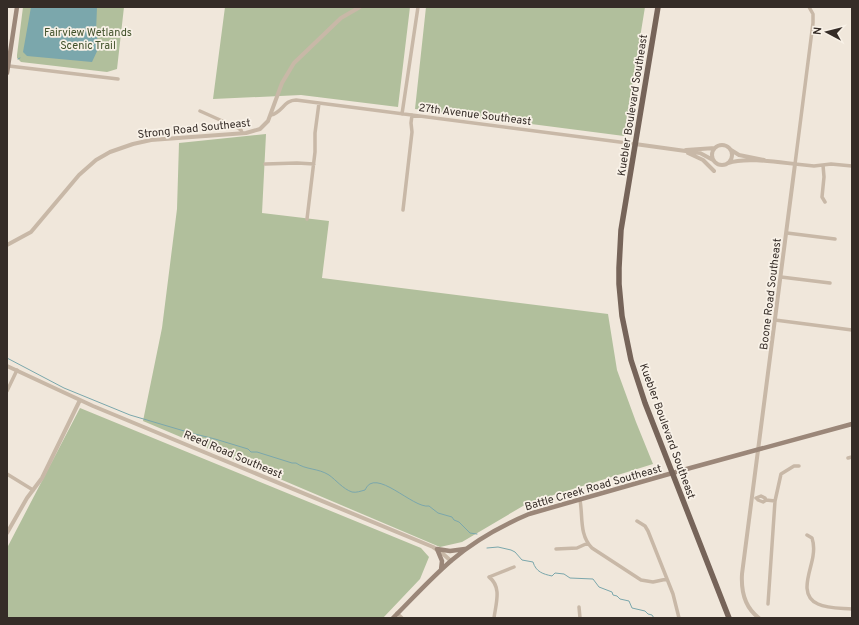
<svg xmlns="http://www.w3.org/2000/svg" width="859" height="625" viewBox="0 0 859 625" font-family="Overpass,sans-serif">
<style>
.green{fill:#b1bf9c}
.water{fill:#7ba7ac}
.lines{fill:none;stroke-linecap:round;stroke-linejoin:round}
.stream{stroke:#7ba7ac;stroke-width:1}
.minor{stroke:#c8b8a7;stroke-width:3.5}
.tertiary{stroke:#c8b8a7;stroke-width:4}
.secondary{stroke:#9b8779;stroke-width:4.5}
.primary{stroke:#766459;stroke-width:5.5}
.labels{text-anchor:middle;stroke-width:3.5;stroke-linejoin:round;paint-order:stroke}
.park-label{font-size:11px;fill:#42522c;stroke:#f8f1e7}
.street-label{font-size:11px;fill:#352c27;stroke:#f8f1e7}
</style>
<rect width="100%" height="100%" fill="#f0e7db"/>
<path class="green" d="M 23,7 L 124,7 L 117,69 L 107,72 L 21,62 L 17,58 L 17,55 Z
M 225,7 L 410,7 L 398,107 L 301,95 L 213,99 Z
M 426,7 L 645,7 L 624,136 L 415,109 Z
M 266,134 L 262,213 L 329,221 L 322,278 L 608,314 L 617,370 L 636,422 L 653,464 L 528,503 L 462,542 L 440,547 L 143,421 L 162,328 L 177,209 L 179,143 Z
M 80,408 L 421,548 L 429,557 L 420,579 L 383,618 L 7,618 L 7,548 Z"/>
<path class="water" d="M 31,7 L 97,7 L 96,32 L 99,47 L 92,62 L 27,56 L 23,52 Z"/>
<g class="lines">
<path class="stream" d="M 18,59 L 20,58
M 7,358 L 64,388 L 130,415 L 191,433 L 215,439 L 248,449 L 251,452 L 257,452 L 292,463 L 296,463 C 306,470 318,468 329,475 C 336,480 343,489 352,492 C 356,493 361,491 365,490 C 375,466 413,509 429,506 L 438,513 L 452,517 L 454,520 L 459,522 L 470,533 L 477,534
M 487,548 L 498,547 L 511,550 L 515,552 L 522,560 L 533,562 C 536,572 543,574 552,576 L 555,573 L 564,574 L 570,578 L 593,579 L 599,587 L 612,592 L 613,595 L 617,596 L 620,599 L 629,601 L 632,608 L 645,611 L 648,614 L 652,615 L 654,618"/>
<path class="minor" d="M 809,7 L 813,14 L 813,23 L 795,164 L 814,166 L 831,164 L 852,166
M 9,66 L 118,79
M 200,111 L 238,128 L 241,130 L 242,133
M 402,114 L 418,7
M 271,115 C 282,113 284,100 296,100 L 635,144
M 265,164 L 297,163 L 314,164
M 823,165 L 824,177 L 822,197 L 825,202
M 403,210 L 412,132 L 411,123 L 412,115
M 307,219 L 315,152 L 315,133 L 319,103
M 787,233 L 835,239
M 781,277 L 830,283
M 775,320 L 852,330
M 7,391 L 17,370
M 848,458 L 852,457
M 7,474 L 33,490
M 756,498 L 761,496 L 765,498 L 766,500
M 757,498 L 758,500 L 763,502 L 766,500 L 775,501
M 580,500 C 583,516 579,535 592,548 L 641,580 L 653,582 L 667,579
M 637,521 L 645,526 L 648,531 L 673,594 L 679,618
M 807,535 L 812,538 C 814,544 814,550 813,556 C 811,571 798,595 818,604 C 828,609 842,608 852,609
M 556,549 L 577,548 L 588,543
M 489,577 C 502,587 496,603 494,618
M 489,577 L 514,567
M 768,604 L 775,501 L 781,474 L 794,466 L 799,466
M 579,607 L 580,618
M 397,613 L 402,618"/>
<path class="tertiary" d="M 635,144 L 700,153 L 713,160
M712 155a10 10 0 1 1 20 0a10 10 0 1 1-20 0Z
M 686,150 L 715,148
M 731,150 L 739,155 L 764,160
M 688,153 L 703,160 L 714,171
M 728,163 C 745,157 777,162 795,164 L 742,574 C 741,591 744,607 759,618
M 7,245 L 31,232 L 79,175 L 96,160 L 110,152 L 133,144 L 151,140 L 246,133 L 260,129 L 268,121 L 282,83 L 294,63 L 341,18 L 360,7
M 7,366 L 93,406 L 433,547 L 442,553 L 451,561
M 7,533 L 27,498 L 42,478 L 80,400"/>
<path class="secondary" d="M 7,73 L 17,7
M 437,549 L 450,551 L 465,549
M 437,549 L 442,561 L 441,570
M 393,618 C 412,599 431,578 452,560 C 473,542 503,525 529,514 L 683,470 L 852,424"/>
<path class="primary" d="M 658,7 L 621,230 L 619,268 L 619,284 L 622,316 L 631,360 L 645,403 L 729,618"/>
</g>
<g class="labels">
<g class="park-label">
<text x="88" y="36">Fairview Wetlands<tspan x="88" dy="13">Scenic Trail</tspan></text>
</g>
<g class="street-label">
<text transform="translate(632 105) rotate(-81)" y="4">Kuebler Boulevard Southeast</text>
<text transform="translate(475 114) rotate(7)" y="4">27th Avenue Southeast</text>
<text transform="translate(194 128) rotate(-6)" y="4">Strong Road Southeast</text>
<text transform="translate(770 294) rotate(-83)" y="4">Boone Road Southeast</text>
<text transform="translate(668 431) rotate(70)" y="4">Kuebler Boulevard Southeast</text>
<text transform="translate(233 454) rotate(23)" y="4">Reed Road Southeast</text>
<text transform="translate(593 487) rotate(-16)" y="4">Battle Creek Road Southeast</text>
</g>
</g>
<rect width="859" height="625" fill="none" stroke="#352c27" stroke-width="16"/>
<g transform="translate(827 32) rotate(277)" stroke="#f8f1e7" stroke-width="3" paint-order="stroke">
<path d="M0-3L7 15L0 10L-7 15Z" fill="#352c27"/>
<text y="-6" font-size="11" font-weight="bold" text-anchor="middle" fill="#352c27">N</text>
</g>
</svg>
